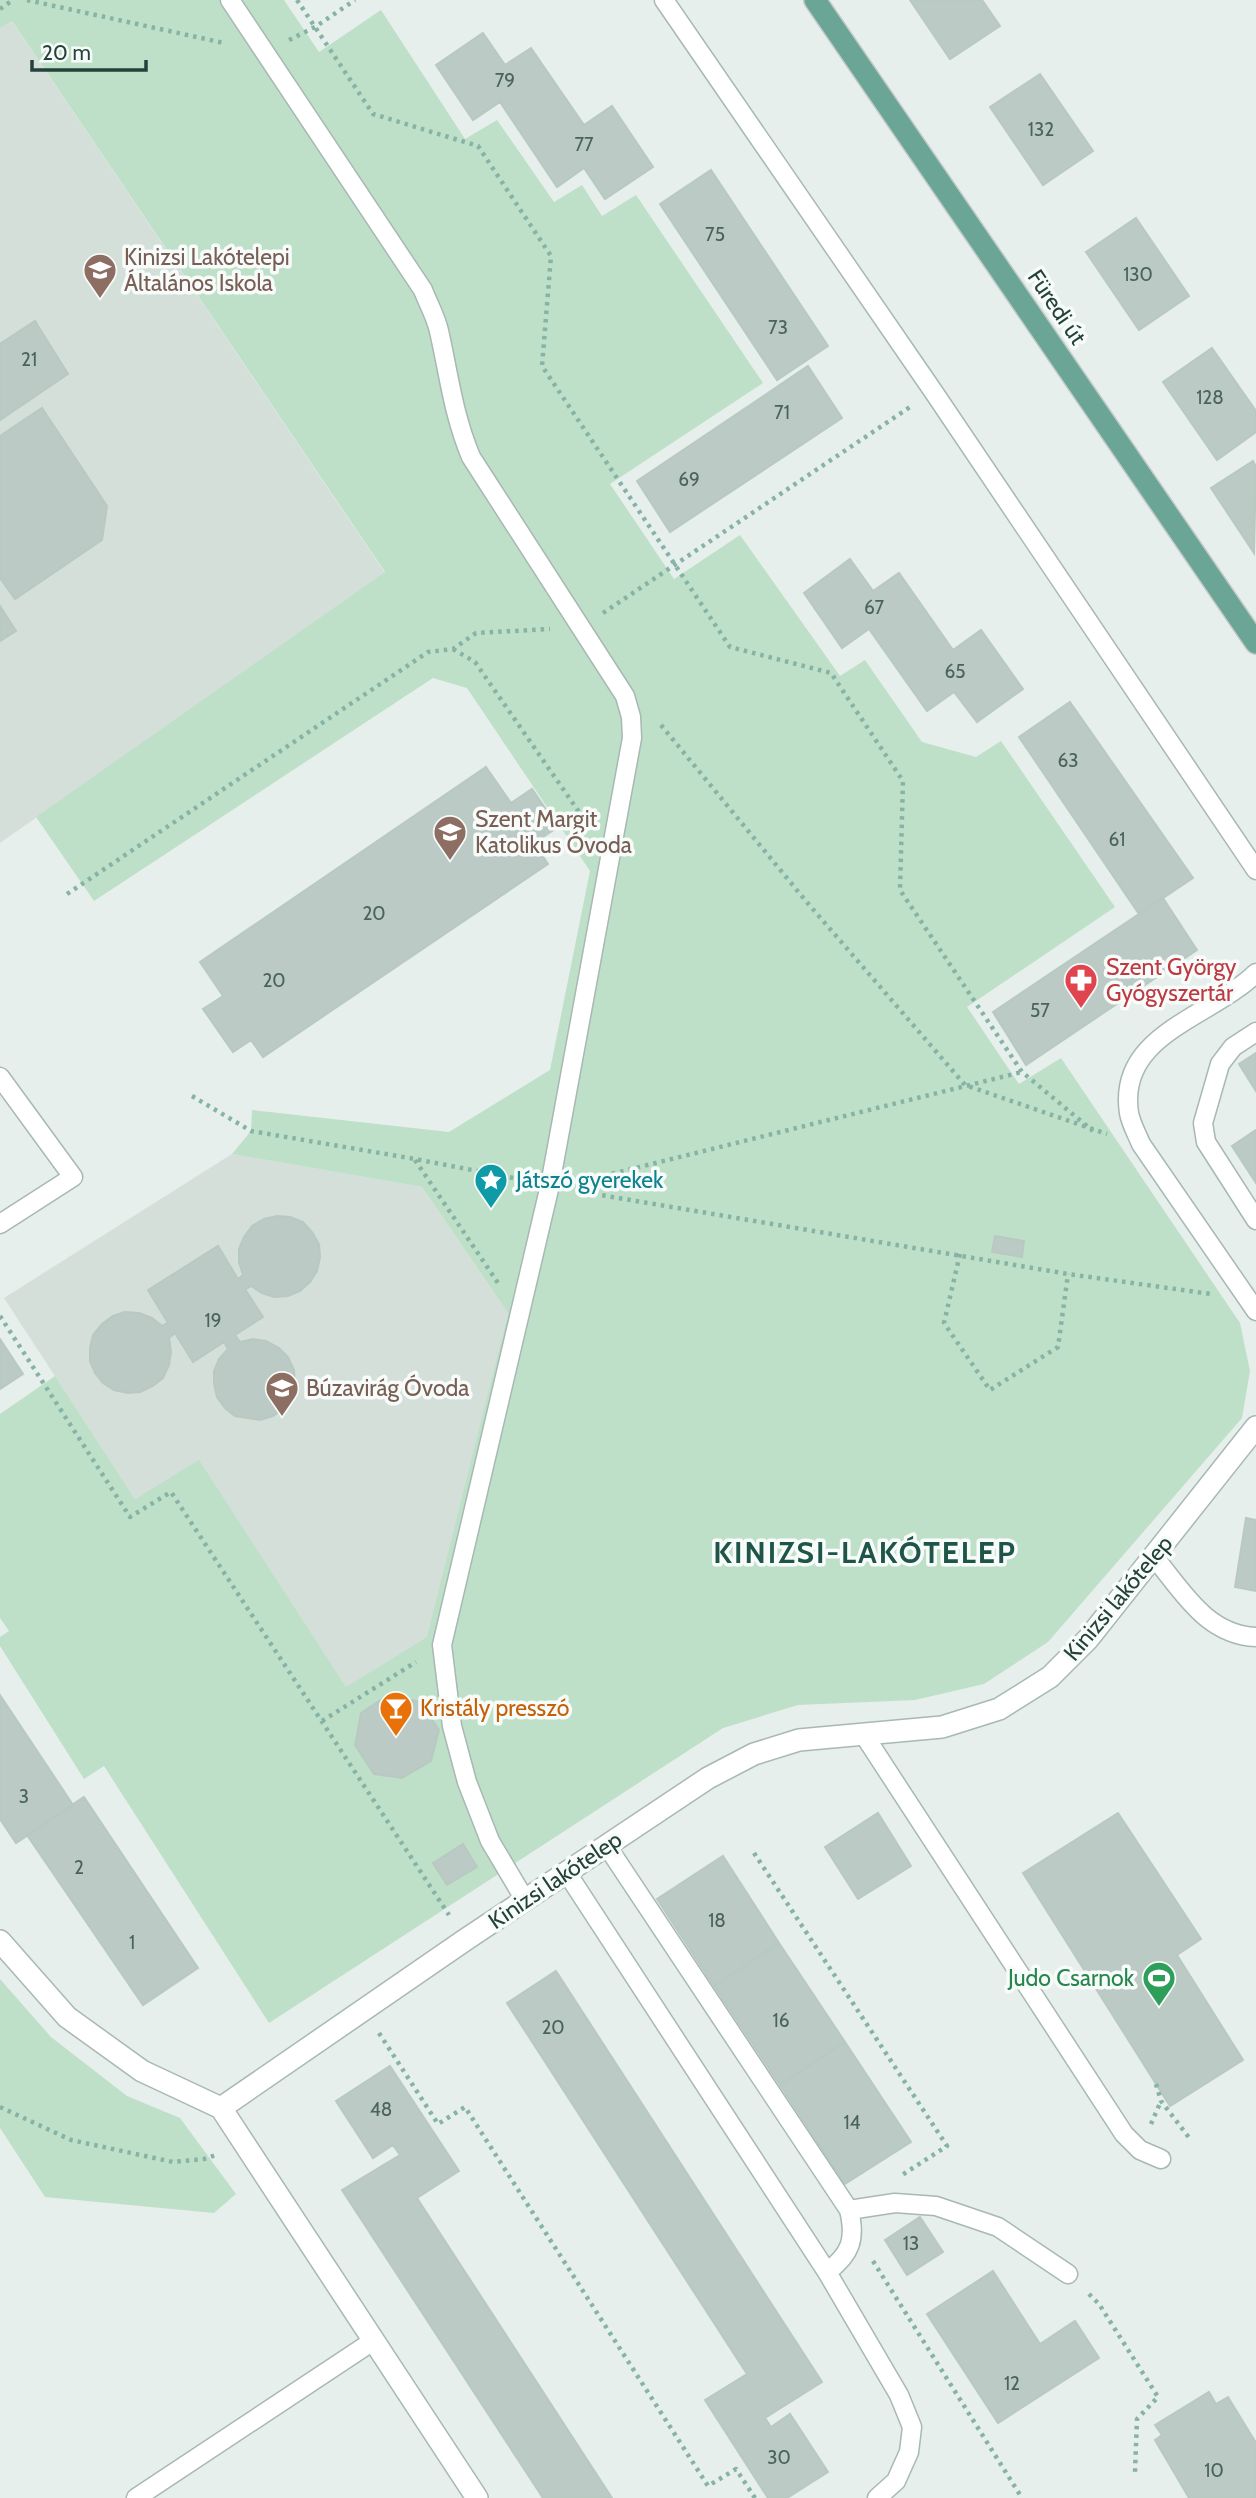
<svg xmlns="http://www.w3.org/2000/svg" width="1256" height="2498" viewBox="0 0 1256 2498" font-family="Cabin,sans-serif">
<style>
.built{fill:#d4dfda}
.green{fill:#bfe0c8}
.building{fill:#bbcac4;stroke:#b8c9c2;stroke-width:2}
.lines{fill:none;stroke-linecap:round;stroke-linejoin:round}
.lane-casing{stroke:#a8b8b2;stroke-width:21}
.street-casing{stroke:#a8b8b2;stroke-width:24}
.primary-casing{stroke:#c2cac8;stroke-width:24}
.path{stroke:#86b3a5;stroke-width:4.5;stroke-dasharray:3.5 5;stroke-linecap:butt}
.lane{stroke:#fff;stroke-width:18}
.street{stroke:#fff;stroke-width:21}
.primary{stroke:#6aa596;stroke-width:21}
.labels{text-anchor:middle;stroke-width:7;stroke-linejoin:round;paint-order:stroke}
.number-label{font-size:19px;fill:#4a645c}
.education-label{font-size:23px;fill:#785e54;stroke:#f7fbf9;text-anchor:start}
.street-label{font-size:23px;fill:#24423a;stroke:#f7fbf9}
.health-label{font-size:23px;fill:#be3a42;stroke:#f7fbf9;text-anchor:start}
.culture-label{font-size:23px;fill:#0d838f;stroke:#f7fbf9;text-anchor:start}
.food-label{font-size:23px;fill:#c56008;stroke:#f7fbf9;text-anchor:start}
.leisure-label{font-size:23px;fill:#27864d;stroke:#f7fbf9;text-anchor:end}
.district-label{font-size:30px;font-weight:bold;letter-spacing:2px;fill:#1f5548;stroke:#f7fbf9}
</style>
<rect width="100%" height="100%" fill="#e6efeb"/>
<path class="built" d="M 11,20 L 385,573 L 0,843 L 0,28 Z
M 232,1154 L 422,1187 L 508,1313 L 428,1637 L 346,1688 L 199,1461 L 135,1499 L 4,1298 Z"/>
<path class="green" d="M 0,0 L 284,0 L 319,52 L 381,10 L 465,139 L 497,120 L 554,202 L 582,185 L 602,216 L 636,195 L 763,383 L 610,484 L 674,579 L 740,535 L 840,676 L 865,660 L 922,742 L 976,757 L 1001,741 L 1115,907 L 967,1007 L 1019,1084 L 1061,1058 L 1240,1323 L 1250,1371 L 1242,1418 L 1048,1642 L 984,1684 L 915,1700 L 798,1705 L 723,1728 L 269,2023 L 104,1766 L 84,1779 L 0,1646 L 0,1637 L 9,1631 L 0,1618 L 0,1414 L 55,1376 L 135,1499 L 199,1460 L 346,1687 L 427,1637 L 508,1313 L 422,1187 L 232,1154 L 251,1131 L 252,1110 L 449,1132 L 550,1070 L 590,871 L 467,688 L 433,678 L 94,901 L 36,817 L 385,572 L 12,21 L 0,28 Z
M 0,1979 L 51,2037 L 127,2096 L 180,2118 L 236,2194 L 214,2213 L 45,2197 L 0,2128 Z"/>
<path class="building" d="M 910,0 L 982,0 L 1000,26 L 950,59 Z
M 483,33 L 505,65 L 531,48 L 584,125 L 612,106 L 653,167 L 605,199 L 584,168 L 557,187 L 500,102 L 473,120 L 436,65 Z
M 1040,74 L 1093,151 L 1043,185 L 990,107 Z
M 711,170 L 828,346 L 777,380 L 660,204 Z
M 1136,218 L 1189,296 L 1139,330 L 1086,252 Z
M 35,321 L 68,374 L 0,420 L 0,344 Z
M 1212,348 L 1256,411 L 1256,432 L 1217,460 L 1163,382 Z
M 808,366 L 842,418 L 670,532 L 637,481 Z
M 42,408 L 107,506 L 102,540 L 15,599 L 0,578 L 0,436 Z
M 1253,461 L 1256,467 L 1254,553 L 1211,488 Z
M 850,559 L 873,591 L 899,573 L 953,650 L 981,630 L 1023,689 L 977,722 L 954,692 L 927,711 L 869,629 L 842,648 L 804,593 Z
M 0,606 L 16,631 L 0,641 Z
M 1070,702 L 1193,878 L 1139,914 L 1019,737 Z
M 486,767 L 511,803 L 532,789 L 558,827 L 534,843 L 548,864 L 263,1057 L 251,1040 L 233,1052 L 203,1009 L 223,996 L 200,962 Z
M 1163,898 L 1197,950 L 1026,1065 L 993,1012 Z
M 1256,1053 L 1256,1091 L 1239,1064 Z
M 1256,1130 L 1256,1183 L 1232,1146 Z
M 277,1216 L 290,1217 L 303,1222 L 312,1232 L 319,1244 L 320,1257 L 317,1271 L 310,1282 L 300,1291 L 288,1296 L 274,1297 L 262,1293 L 251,1286 L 245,1289 L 263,1317 L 235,1335 L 240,1342 L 253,1339 L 266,1341 L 279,1348 L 288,1357 L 294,1370 L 295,1383 L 292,1397 L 284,1408 L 273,1416 L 260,1420 L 235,1416 L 225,1408 L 217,1397 L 214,1384 L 214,1371 L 219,1359 L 228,1349 L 224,1342 L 193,1362 L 175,1333 L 169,1338 L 171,1352 L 169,1365 L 163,1378 L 153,1386 L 140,1392 L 128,1393 L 114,1390 L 103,1383 L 95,1373 L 90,1361 L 90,1348 L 93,1335 L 102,1324 L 113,1316 L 125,1312 L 139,1313 L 152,1318 L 162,1326 L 168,1323 L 148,1290 L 218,1246 L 238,1279 L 243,1275 L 239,1262 L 239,1249 L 244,1237 L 252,1226 L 264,1219 Z
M 995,1236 L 1024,1241 L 1022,1257 L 992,1252 Z
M 0,1339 L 23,1374 L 0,1389 Z
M 1246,1518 L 1256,1520 L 1256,1591 L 1235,1587 Z
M 0,1695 L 73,1805 L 16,1843 L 0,1819 Z
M 388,1695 L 420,1702 L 439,1730 L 431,1761 L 402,1778 L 374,1774 L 355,1745 L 361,1713 Z
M 84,1797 L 198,1968 L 143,2005 L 27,1835 Z
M 878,1813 L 911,1866 L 858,1899 L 825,1847 Z
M 1118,1813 L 1201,1939 L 1177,1955 L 1243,2060 L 1170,2106 L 1023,1873 Z
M 463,1844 L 477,1867 L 447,1885 L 433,1863 Z
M 723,1856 L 779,1943 L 714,1986 L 657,1899 Z
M 779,1943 L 845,2042 L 780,2085 L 714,1986 Z
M 556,1971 L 822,2382 L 765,2418 L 771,2427 L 790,2414 L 828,2472 L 787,2498 L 768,2498 L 705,2400 L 747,2374 L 507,2003 Z
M 845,2042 L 911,2142 L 845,2184 L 780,2085 Z
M 390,2066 L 459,2171 L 417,2198 L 612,2498 L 543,2498 L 342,2190 L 400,2155 L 393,2145 L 373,2158 L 336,2101 Z
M 920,2217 L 943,2252 L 907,2275 L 885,2240 Z
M 993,2271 L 1040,2344 L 1075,2321 L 1099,2358 L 998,2423 L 927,2314 Z
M 1209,2392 L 1216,2404 L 1228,2397 L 1256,2443 L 1256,2498 L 1189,2498 L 1155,2440 L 1162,2435 L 1155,2425 Z"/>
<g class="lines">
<defs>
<path id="lane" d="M 230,0 L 423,290 C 428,303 436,317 439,331 C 449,375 453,414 471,457 L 625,696 L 631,717 L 632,738 L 550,1185 L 442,1645 L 452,1726 L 467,1782 L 490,1841 L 525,1900
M 664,0 L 933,391 L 1256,870
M 1256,973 C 1210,1018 1117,1034 1129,1113 C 1131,1124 1137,1134 1141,1144 L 1256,1311
M 1256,1032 L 1233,1047 L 1220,1064 L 1203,1123 L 1206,1142 L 1256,1220
M 0,1077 L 73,1177 L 0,1224
M 1155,1558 C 1183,1592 1207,1635 1256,1637
M 864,1735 L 1124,2134 L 1140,2150 L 1161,2159
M 607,1846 L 849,2210 C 856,2239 851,2254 827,2272
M 567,1873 L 827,2272 L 899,2395 L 912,2427 L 909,2452 L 896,2481 L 877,2498
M 849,2210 L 895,2203 L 936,2206 L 998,2227 L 1068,2274
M 136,2498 L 373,2341"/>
<path id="street" d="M 0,1941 L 67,2017 L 142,2071 L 221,2108
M 221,2108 L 465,1940 L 708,1778 L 754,1754 L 799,1740 L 942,1727 L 999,1709 L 1050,1677 L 1088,1639 L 1256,1427
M 221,2108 L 477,2498"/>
<path id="primary" d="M 815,0 L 1256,643"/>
</defs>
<use href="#lane" class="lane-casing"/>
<use href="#street" class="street-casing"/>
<use href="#primary" class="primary-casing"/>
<path class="path" d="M 27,0 L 224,43
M 297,0 L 373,114 L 478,146 L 551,256 L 542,366 L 730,647 L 831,673 L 903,781 L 900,890 L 1022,1072 L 1093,1131
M 0,9 L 13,0
M 289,40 L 315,27 L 355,0
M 603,613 L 910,407
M 453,649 L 475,662 L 588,825
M 661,725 L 805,900 L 965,1085 L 1107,1134
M 67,894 L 428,652 L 453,649 L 476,633 L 550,629
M 192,1096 L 251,1131 L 415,1159 L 524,1180
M 415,1160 L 498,1283
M 579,1182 L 1022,1072
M 577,1191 L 1068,1274 L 1211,1294
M 960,1254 L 944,1323 L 990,1390 L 1058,1347 L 1068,1274
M 0,1316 L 130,1517 L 171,1492 L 449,1915
M 322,1721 L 416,1662
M 754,1853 L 947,2146 L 902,2175
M 379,2033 L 438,2124 L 465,2107 L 708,2486 L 736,2469 L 755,2498
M 1156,2084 L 1161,2101 L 1190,2139
M 0,2107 L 71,2140 L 173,2162 L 204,2159 L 216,2155
M 1151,2124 L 1161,2101
M 873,2261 L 1022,2498
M 1089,2294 L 1099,2304 L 1158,2397 L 1137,2419 L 1135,2472"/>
<use href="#lane" class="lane"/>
<use href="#street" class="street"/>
<use href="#primary" class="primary"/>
</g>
<defs>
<symbol id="school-pin" viewBox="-11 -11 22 30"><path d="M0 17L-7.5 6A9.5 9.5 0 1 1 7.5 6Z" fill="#8d6e63" stroke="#f7fbf9"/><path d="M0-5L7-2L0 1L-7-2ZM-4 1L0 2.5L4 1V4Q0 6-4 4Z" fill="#fff"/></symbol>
<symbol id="pharmacy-pin" viewBox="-11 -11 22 30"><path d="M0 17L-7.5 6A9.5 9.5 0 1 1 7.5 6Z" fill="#e0444e" stroke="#f7fbf9"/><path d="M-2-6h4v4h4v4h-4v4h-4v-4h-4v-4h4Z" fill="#fff"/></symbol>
<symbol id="sight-pin" viewBox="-11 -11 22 30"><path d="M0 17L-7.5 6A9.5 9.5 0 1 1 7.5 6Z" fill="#0f9aa8" stroke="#f7fbf9"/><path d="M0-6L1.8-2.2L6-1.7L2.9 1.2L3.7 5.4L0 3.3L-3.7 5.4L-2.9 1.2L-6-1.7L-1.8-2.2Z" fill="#fff"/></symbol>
<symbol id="bar-pin" viewBox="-11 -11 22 30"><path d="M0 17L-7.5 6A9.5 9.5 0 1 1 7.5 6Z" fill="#e8710a" stroke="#f7fbf9"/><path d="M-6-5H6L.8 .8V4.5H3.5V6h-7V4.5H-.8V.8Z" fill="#fff"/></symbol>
<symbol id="stadium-pin" viewBox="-11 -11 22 30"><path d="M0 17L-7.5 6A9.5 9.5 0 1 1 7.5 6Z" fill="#2e9e5b" stroke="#f7fbf9"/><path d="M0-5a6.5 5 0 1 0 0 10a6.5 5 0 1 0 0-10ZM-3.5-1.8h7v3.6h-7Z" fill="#fff"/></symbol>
</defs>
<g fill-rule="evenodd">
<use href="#school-pin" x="81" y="251" width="38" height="52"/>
<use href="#school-pin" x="431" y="813" width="38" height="52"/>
<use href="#pharmacy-pin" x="1062" y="961" width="38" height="52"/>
<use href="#sight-pin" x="472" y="1161" width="38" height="52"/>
<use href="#school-pin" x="263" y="1369" width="38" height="52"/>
<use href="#bar-pin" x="377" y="1689" width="38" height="52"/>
<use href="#stadium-pin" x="1140" y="1959" width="38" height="52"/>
</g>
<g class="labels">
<g class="number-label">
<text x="505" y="87">79</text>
<text x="1041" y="136">132</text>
<text x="584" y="151">77</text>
<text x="715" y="241">75</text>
<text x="1138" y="281">130</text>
<text x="778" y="334">73</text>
<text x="29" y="366">21</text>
<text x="1210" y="404">128</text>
<text x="782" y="419">71</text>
<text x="689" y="486">69</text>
<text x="874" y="614">67</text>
<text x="955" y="678">65</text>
<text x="1068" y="767">63</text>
<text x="1117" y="846">61</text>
<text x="374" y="920">20</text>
<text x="274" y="987">20</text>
<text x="1040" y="1017">57</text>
<text x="213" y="1327">19</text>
<text x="24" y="1803">3</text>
<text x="79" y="1874">2</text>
<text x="717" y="1927">18</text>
<text x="132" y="1949">1</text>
<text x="781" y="2027">16</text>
<text x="553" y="2034">20</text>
<text x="381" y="2116">48</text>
<text x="852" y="2129">14</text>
<text x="911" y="2250">13</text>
<text x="1012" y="2390">12</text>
<text x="779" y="2464">30</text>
<text x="1214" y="2477">10</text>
</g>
<g class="education-label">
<text x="124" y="265">Kinizsi Lakótelepi<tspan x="124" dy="26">Általános Iskola</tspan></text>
<text x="475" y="827">Szent Margit<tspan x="475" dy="26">Katolikus Óvoda</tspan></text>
<text x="306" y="1396">Búzavirág Óvoda</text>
</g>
<g class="street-label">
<text transform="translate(1057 307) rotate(56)" y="8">Füredi út</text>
<text transform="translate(1118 1598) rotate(-50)" y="8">Kinizsi lakótelep</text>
<text transform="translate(555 1880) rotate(-34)" y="8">Kinizsi lakótelep</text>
</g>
<g class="health-label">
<text x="1106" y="975">Szent György<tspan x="1106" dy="26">Gyógyszertár</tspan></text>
</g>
<g class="culture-label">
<text x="516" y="1188">Játszó gyerekek</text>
</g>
<g class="food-label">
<text x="420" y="1716">Kristály presszó</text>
</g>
<g class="leisure-label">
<text x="1134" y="1986">Judo Csarnok</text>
</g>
<g class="district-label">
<text x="865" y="1563">KINIZSI-LAKÓTELEP</text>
</g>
</g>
<path d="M32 60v10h114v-10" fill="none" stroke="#24423a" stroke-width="3.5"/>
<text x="42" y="60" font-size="21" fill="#24423a" stroke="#f7fbf9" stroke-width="5" paint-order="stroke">20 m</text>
</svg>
